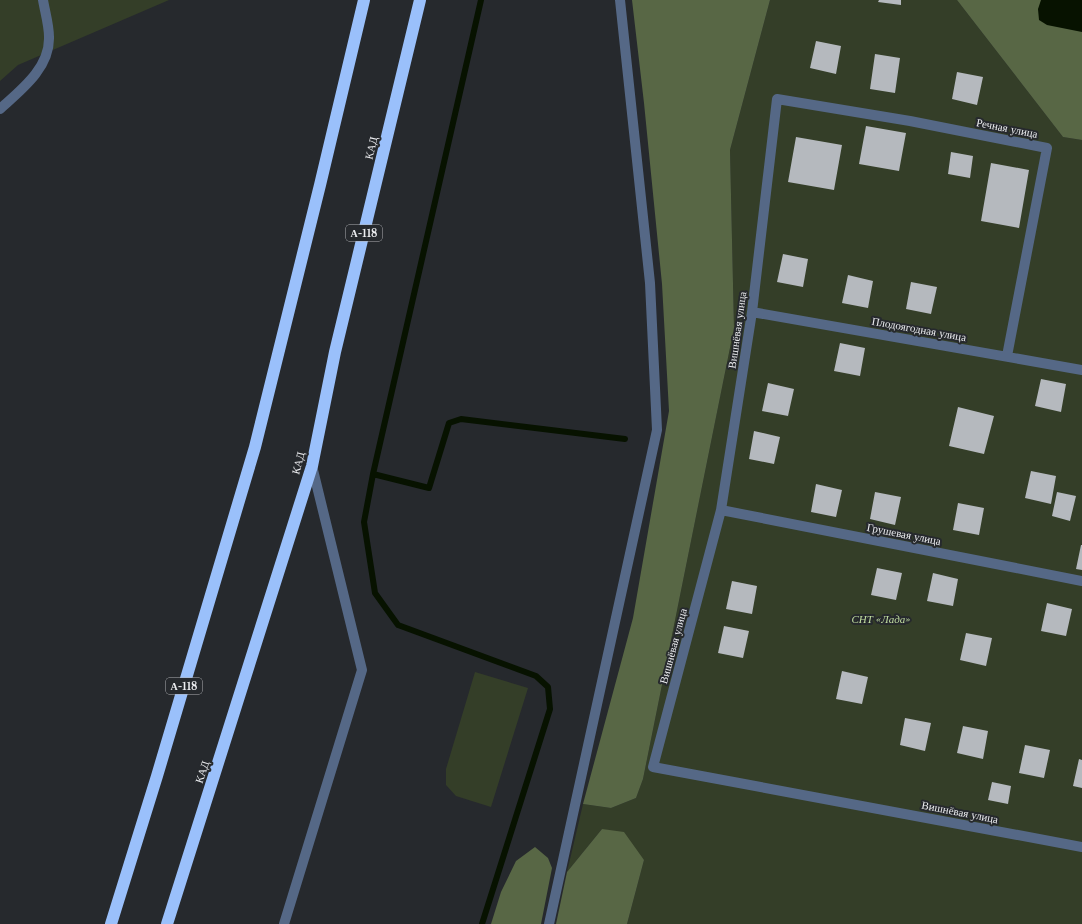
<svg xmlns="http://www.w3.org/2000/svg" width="1082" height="924" viewBox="0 0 1082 924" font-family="'Libre Baskerville',serif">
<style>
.green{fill:#343e28}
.forest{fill:#586745}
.water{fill:#071200}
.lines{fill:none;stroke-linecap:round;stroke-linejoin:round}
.stream{stroke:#071200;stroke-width:6}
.building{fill:#b5b9be}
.service{stroke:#556886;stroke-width:10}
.minor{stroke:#556886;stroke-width:10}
.motorway{stroke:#9ac0fb;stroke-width:12}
.labels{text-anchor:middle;stroke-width:4;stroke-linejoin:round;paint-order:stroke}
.shield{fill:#26292d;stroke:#b1b2b6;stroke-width:1}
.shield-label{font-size:10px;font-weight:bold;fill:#ecedf0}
.street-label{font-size:11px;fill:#ecedf0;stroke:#26292d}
.park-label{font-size:11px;font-style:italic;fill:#c2dea1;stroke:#26292d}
</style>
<rect width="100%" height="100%" fill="#26292d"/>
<path class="green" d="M 0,0 L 169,0 L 18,65 L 0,81 Z
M 770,0 L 957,0 L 1063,137 L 1082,140 L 1082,924 L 627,924 L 644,860 L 602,829 L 567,872 L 583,804 L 611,808 L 636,798 L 643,779 L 734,328 L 730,150 Z
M 475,672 L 528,688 L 491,807 L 456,796 L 446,785 L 446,769 Z"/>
<path class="forest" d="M 632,0 L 770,0 L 730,150 L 734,328 L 643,779 L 636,798 L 611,808 L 583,804 L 633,618 L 669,411 L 662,284 L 644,103 Z
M 957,0 L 1082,0 L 1082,140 L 1063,137 Z
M 602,829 L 624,832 L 644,860 L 627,924 L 556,924 L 567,872 Z
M 535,847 L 548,858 L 552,868 L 541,924 L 491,924 L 501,892 L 516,861 Z"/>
<path class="water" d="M 1041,0 L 1082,0 L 1082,32 L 1047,25 L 1039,20 L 1038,9 Z"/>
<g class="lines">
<path class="stream" d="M 481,0 L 373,474 L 364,522 L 375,593 L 398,625 L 536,676 L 548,687 L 550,709 L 482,924
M 373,474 L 429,488 L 449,423 L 461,419 L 625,439"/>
</g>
<path class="building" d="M 879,0 L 901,0 L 901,5 L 878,2 Z
M 816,41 L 841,46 L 836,74 L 810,68 Z
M 875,54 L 900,58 L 895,93 L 870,89 Z
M 957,72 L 983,77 L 977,105 L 952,99 Z
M 866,126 L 906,133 L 899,171 L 859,164 Z
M 796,137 L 842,145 L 834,190 L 788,182 Z
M 951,152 L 973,156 L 970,178 L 948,174 Z
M 991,163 L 1029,170 L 1019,228 L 981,221 Z
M 783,254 L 808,259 L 803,287 L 777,282 Z
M 848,275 L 873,281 L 868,308 L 842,303 Z
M 911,282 L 937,287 L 931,314 L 906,309 Z
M 840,343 L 865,348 L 860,376 L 834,371 Z
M 1041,379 L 1066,384 L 1061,412 L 1035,406 Z
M 768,383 L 794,389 L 788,416 L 762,411 Z
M 958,407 L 994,416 L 984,454 L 949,446 Z
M 754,431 L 780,437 L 774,464 L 749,459 Z
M 1031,471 L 1056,476 L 1051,504 L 1025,498 Z
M 816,484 L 842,490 L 836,517 L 811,512 Z
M 875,492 L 901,497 L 895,525 L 870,519 Z
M 1057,492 L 1076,496 L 1070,521 L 1052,516 Z
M 958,503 L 984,508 L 979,535 L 953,530 Z
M 1081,545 L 1082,545 L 1082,570 L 1076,569 Z
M 877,568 L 902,573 L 896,600 L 871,595 Z
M 933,573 L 958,579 L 953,606 L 927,601 Z
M 732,581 L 757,586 L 752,614 L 726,609 Z
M 1047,603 L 1072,609 L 1066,636 L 1041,631 Z
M 724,626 L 749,631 L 743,658 L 718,653 Z
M 966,633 L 992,638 L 986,666 L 960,660 Z
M 842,671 L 868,677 L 862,704 L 836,699 Z
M 905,718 L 931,723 L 925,751 L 900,745 Z
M 963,726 L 988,731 L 983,759 L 957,753 Z
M 1025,745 L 1050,750 L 1044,778 L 1019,773 Z
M 1079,759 L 1082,760 L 1082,788 L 1073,786 Z
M 992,782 L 1011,786 L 1008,804 L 988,800 Z"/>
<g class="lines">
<path class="service" d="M 549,924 L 657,430 L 650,283 L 620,0"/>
<path class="minor" d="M 0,109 C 21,90 50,68 49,37 C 49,25 45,12 43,0
M 752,312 L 1082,370
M 1007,356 L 1047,148 L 910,121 L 777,99 L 752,312 L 721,510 L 653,767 L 1082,847
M 721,510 L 1082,581
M 284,924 L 362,670 L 312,466"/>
<path class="motorway" d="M 111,924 L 157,776 L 255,447 L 320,185 L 364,0
M 167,924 L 312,466 L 335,352 L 420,0"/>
</g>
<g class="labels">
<g class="shield">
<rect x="346" y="225" width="36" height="16" rx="3"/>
<rect x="166" y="678" width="36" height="16" rx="3"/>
</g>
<g class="shield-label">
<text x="364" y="237">А-118</text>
<text x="184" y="690">А-118</text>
</g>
<g class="street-label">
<text transform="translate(1007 128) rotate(11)" y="4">Речная улица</text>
<text transform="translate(371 148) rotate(-77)" y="4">КАД</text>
<text transform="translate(919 329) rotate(10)" y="4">Плодоягодная улица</text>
<text transform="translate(737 330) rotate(-82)" y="4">Вишнёвая улица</text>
<text transform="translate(298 463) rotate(-75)" y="4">КАД</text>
<text transform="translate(904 534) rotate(11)" y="4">Грушевая улица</text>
<text transform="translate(673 646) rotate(-75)" y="4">Вишнёвая улица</text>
<text transform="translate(202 772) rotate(-72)" y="4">КАД</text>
<text transform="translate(960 812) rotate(11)" y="4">Вишнёвая улица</text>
</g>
<g class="park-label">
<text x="881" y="623">СНТ «Лада»</text>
</g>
</g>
</svg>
